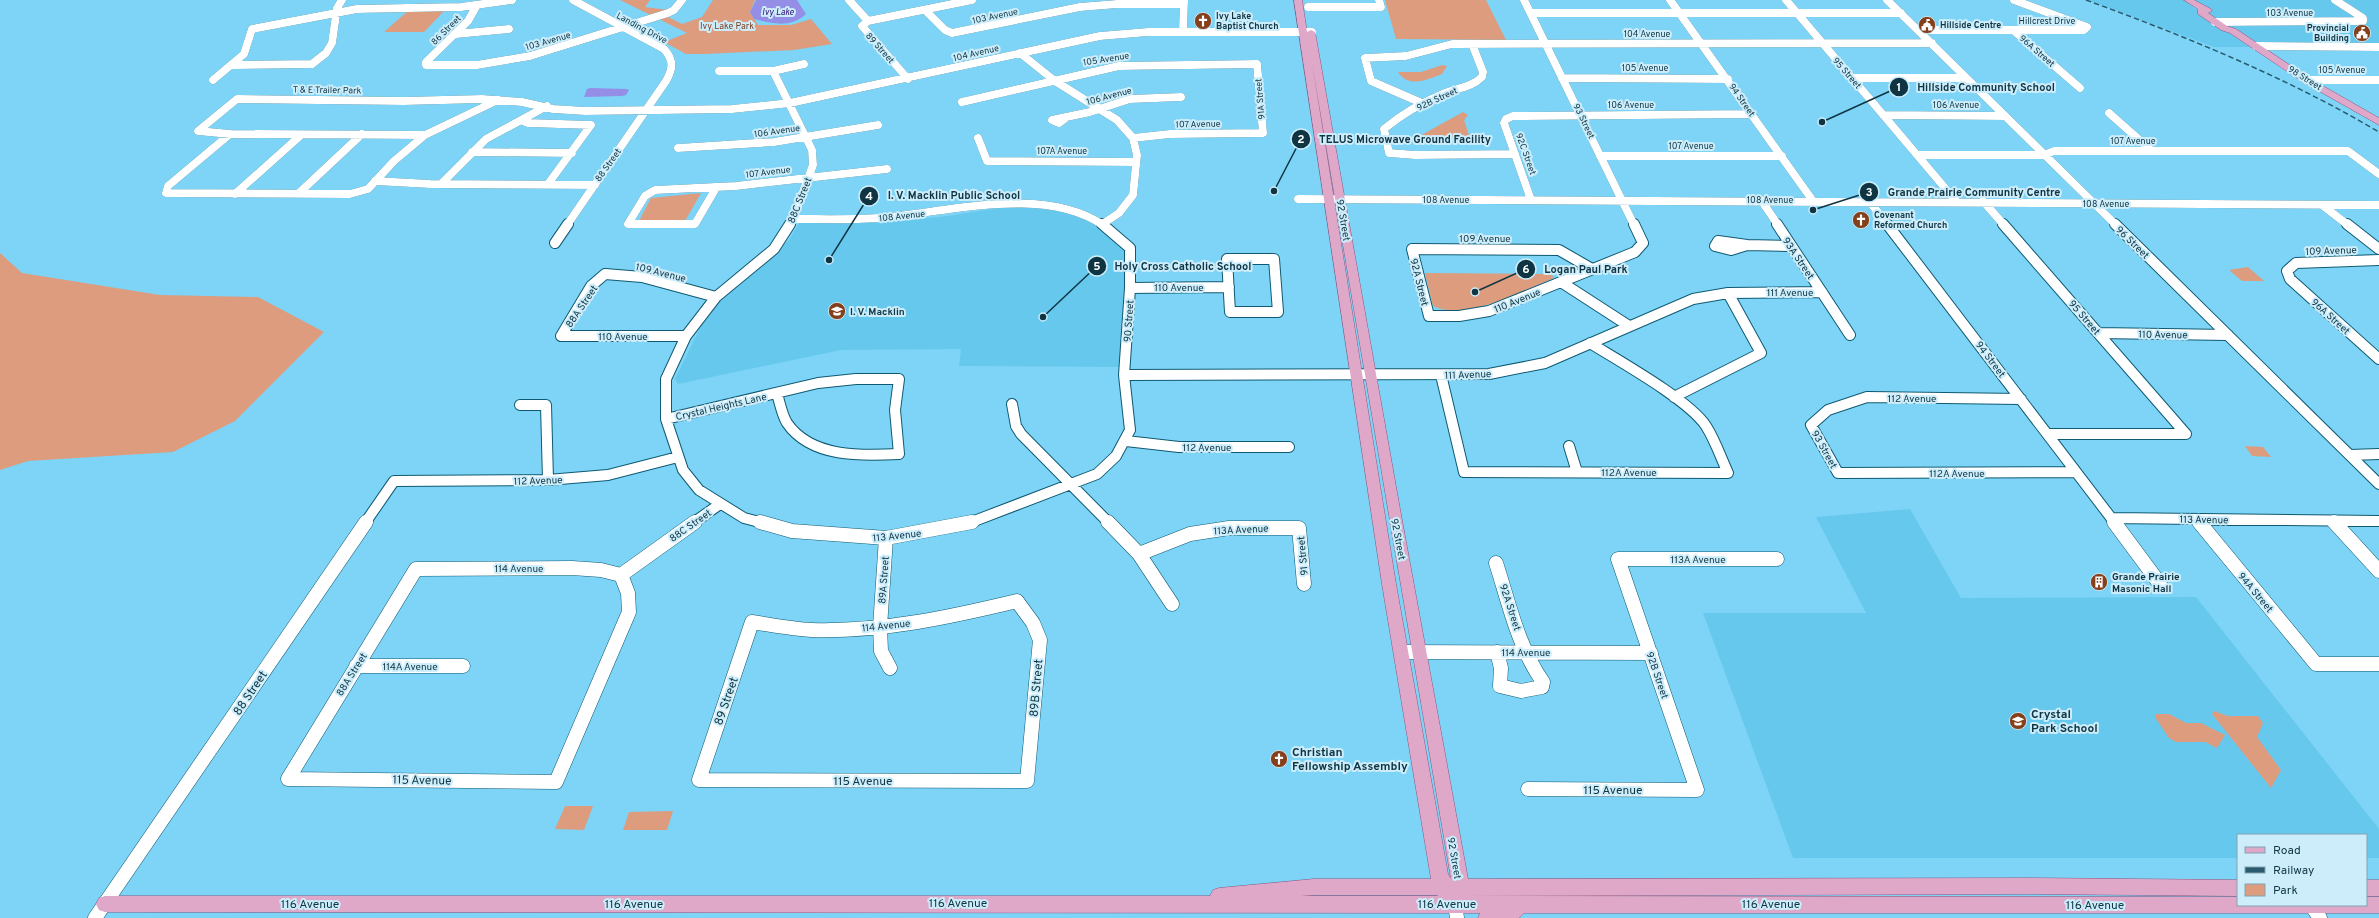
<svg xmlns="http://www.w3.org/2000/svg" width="2379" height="918" viewBox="0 0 2379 918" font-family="Overpass,sans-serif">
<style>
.built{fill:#67c8ed}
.green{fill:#dd9c7e}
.water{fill:#948ee7}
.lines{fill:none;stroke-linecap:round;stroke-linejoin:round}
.minor-far2-casing{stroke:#0f5a72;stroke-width:8}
.minor-far1-casing{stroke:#0f5a72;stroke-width:12}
.minor-casing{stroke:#0f5a72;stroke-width:15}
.major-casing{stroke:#895981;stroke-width:1}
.minor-far2{stroke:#fff;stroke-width:8}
.minor-far1{stroke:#fff;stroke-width:10}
.minor{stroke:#fff;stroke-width:14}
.major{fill:#dfa7c8;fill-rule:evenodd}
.rail{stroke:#295b6e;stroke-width:1.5;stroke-dasharray:5.5 3;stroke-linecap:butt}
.labels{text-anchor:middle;stroke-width:4;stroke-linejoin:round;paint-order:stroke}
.far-water-label{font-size:9px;font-style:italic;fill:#2e0d78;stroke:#cdedfb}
.far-street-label{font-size:9px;fill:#0f3543;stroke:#cdedfb}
.far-poi-label{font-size:9px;font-weight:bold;fill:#0f3543;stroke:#cdedfb;text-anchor:start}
.far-park-label{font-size:9px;fill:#7e4021;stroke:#cdedfb}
.street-label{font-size:10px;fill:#0f3543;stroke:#cdedfb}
.poi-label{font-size:10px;font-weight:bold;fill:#0f3543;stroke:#cdedfb;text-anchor:start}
.near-street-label{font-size:12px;fill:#0f3543;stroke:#cdedfb}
.near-poi-label{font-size:12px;font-weight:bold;fill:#0f3543;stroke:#cdedfb;text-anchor:start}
.leader{fill:none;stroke:#0f3543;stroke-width:1.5}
.callout-dot{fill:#0f3543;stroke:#cdedfb;stroke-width:1.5}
.mark-label{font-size:12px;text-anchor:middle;font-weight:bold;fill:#fff}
.callout-label{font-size:11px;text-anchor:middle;font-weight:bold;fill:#0f3543;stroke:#cdedfb;stroke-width:4;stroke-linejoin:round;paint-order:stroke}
</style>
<rect width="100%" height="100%" fill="#7dd4f7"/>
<path class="built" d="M 2088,0 L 2379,0 L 2379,47 L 2214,47 Z
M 1022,204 L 1075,211 L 1130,248 L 1120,367 L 959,366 L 961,349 L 841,350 L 678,384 L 675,379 L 703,322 L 720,300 L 789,240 L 800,222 L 878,223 L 948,216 Z
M 1910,509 L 1961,598 L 2196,597 L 2379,829 L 2379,858 L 2366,858 L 2366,835 L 2238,835 L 2238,858 L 1793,858 L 1703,613 L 1866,613 L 1816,517 Z"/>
<path class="green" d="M 620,0 L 650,0 L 645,7 L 669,10 L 660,13 L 682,24 L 702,17 L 713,0 L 755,0 L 750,12 L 758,25 L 791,25 L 811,19 L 832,44 L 794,50 L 705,54 L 686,54 L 664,42 L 687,33 Z
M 1385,0 L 1486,0 L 1506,40 L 1396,39 Z
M 410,9 L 446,9 L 424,32 L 384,32 Z
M 1442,65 L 1447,66 L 1442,74 C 1428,79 1409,89 1398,72 L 1421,72 Z
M 1463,112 L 1468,115 L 1464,120 L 1470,138 L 1416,138 Z
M 701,193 L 685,221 L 639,221 L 651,198 Z
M 0,253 L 22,273 L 160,295 L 258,297 L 324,332 L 235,421 L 173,452 L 28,461 L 0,470 Z
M 2248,267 L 2264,281 L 2242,281 L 2229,270 Z
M 1425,273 L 1551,274 L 1554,278 C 1523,291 1465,322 1433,306 Z
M 2245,446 L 2263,447 L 2271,457 L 2252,456 Z
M 2214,711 L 2228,716 L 2258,716 L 2263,723 L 2257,737 L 2281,770 L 2271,788 L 2212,714 Z
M 2156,714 L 2169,714 L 2186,723 L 2201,723 L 2225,735 L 2217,748 L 2205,742 L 2176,742 L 2169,738 L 2155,717 Z
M 565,806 L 593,806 L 584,830 L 555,829 Z
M 673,811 L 667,830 L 623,830 L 629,812 Z"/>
<path class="water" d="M 756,0 L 797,0 L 806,14 C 791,28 772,24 754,19 L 750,12 Z
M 590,88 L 627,89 L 629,90 L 626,95 L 622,96 L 584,97 L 587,89 Z"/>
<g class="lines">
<defs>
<path id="minor-far2" d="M 849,0 L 868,21
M 1524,0 L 1634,225
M 1670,0 L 1813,201
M 1786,0 L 1956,201
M 1887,0 L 2116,225
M 477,5 L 468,21 L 426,62 L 426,65 L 477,65 L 530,56 L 668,13 L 674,10 L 682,0
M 1308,7 L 1381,7 L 1379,0
M 925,10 L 945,30 L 952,33 L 1080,7 L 1117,4 L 1183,4
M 1531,13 L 1901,13
M 2215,22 L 2363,21 L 2363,18 L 2335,0
M 1918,30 L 2084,30 L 2087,27 L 2014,0
M 2013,30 L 2080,88
M 1183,32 L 1184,0
M 456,34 L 509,29
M 1472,44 L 1483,72 L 1482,77 C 1472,87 1458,88 1445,93 C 1423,102 1402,114 1384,129 L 1389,153 L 1415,155 L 1515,154
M 2256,46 L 2379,47
M 1020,53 L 1055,81 L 1117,120 L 1133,138 L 1137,155 L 1133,195 L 1119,213 L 1104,223
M 234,65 L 312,64 L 326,53 L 332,43 L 337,8 L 342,0
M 719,71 L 773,71 L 804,64
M 773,71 L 812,150 L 813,165 L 793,219
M 1562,78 L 1728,79
M 1851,78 L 1966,78
M 908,79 L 862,26 L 868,21 L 972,0
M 213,80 L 244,54 L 252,29 L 357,9 L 461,7 L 512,0
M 2306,80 L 2379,80
M 962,102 L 1119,66 L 1257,64 L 1263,133 L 1170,134 L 1133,138
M 1424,104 L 1371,81 L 1365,58 L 1406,56 L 1452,44 L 1932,43
M 2109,113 L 2152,151
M 1883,115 L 2005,116
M 1067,117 L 1059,123 L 1052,120 L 1090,112 L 1130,99 L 1181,97
M 523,121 L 528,123 L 591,125 L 548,184
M 230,134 L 168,186 L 166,193 L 350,194 L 368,189 L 394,161 L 425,135 L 498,100
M 425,135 L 230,134 L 198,131 L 237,99 L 404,101 L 482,99 L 522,102 L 553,109 L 585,111 L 732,109 L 790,103 L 1100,36 L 1148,32 L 1312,32
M 978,138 L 987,161 L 1136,162
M 678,148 L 774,142 L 878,125
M 472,152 L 572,153
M 1918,155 L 2044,155 L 2054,151 L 2348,151 L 2379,174
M 1600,156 L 1782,156
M 375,181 L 430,184 L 595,185
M 441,184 L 486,139 L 547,106
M 299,193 L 362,134
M 235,194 L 301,135
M 1298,199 L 2379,205
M 1531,200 L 1504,123 L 1506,119 L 1513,116 L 1752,114
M 1761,200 L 1778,225
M 1869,201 L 1888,225
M 1983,201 L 2004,225
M 2322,205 L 2348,225
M 793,219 C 821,219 850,220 878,218 C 947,213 1042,184 1103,225
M 628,224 L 645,196 L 655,190 L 736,186 L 887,169
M 628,224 L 695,224 L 716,188
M 567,225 L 666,81 C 673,69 674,60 664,49 L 573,0
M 789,225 L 793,219"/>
<path id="minor-far1" d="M 1777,224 L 1850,335
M 1887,224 L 2115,523
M 2003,224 L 2186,434
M 2115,224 L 2379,484
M 2347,224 L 2379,249
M 1718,241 L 1747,245 L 1731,250 L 1715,246 Z
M 555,243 L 568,224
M 1747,245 L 1791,246
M 1227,259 L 1274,259 L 1278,312 L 1230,312 Z
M 2379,260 L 2296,263 L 2287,271 L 2290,279 L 2379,359
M 1592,269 L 1559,250 L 1412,249 L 1429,316 L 1459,316 L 1489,311 L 1635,252 L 1643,243 L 1634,224
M 1561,282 L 1629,326
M 1130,288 L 1229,287
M 2099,333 L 2228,335
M 561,336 L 591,286 L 605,274 L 642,277 L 716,297
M 561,336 L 686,336
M 1124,375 L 1489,374 L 1545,363 L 1693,299 L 1728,293 L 1822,292
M 1441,375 L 1464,472 L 1728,473 C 1721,458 1715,440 1706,426 C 1689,400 1619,361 1590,343
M 1674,397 L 1761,353 L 1728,293
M 2021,399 L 1867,397 L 1828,410 L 1811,425 L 1838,473 L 2076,472
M 1012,404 L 1016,426 L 1021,434 L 1109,523
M 520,405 L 546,405 L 548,480
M 666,419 L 818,383 L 856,379 L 899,379 L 895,410 L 899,454 C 862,456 811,458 787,423 C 782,415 780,403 777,394
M 2048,434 L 2186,434
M 1126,441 L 1179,447 L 1289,447
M 1569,446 L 1577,472
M 2350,455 L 2379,454
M 2111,518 L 2379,521
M 2197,520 L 2200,523
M 2333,521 L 2335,523
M 365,523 L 394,481 L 548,480 L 608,475 L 678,457
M 693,523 L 720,504
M 763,523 L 744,518 L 699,490 L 683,470 L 666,419 L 666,379 L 686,336 L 716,297 L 774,249 L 790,224
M 969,523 L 1097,474 L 1116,456 L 1130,430 L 1124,375 L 1130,288 L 1130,248 L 1102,224"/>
<path id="minor" d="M 760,522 L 792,531 L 886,538 L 972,522
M 1108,522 L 1139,554 L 1172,604
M 2114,522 L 2160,584
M 2199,522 L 2316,664 L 2379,664
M 2334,522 L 2379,571
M 886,538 L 880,627 L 881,651 L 890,668
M 1139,554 L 1190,534 L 1229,528 L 1299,528 L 1304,584
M 1496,563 C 1509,603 1518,647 1543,682 L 1542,687 L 1521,691 L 1500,686 L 1501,668 L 1497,652
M 621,575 L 695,522
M 1017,601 L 1033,623 L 1040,640 L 1027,781 L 699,780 L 752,622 C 772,625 792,629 812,630 C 882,632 950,617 1017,601 Z
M 1401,652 L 1651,653
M 356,666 L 463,666
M 288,779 L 556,782 L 629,612 L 628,593 L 621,575
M 288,779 L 416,569 L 572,568 L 601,570 L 621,575
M 1528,789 L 1697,790 L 1618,559 L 1777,559
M 1455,904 L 1457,918
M 2311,905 L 2320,918
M 95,918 L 366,522"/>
<path id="major" d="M 1294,0 L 1302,0 L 1307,32 L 1311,30 L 1315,32 L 1400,509 L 1468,879 L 2031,878 L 2238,880 L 2238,896 L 2031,894 L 1466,896 L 2238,897 L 2238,905 L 2366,905 L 2366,897 L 2379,897 L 2379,913 L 1524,913 L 1519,918 L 1478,918 L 1480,913 L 105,912 L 99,910 L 96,904 L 99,898 L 105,896 L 1210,896 L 1213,890 L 1219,888 L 1314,879 L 1431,879 L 1382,584 ZM 1312,63 L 1451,879 L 1448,874 L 1396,584 ZM 1314,895 L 1437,895 L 1438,896 L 1301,896 Z
M 2184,0 L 2194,0 L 2211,9 L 2212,11 L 2208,13 L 2227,26 L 2236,29 L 2309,78 L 2379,118 L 2379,125 L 2303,82 L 2230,33 L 2221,30 L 2198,14 L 2198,9 Z
M 2366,880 L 2379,880 L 2379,896 L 2366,896 Z"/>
</defs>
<use href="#minor-far2" class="minor-far2-casing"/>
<use href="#minor-far1" class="minor-far1-casing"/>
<use href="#minor" class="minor-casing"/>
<use href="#major" class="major-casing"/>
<use href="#minor-far2" class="minor-far2"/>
<use href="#minor-far1" class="minor-far1"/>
<use href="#minor" class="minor"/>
<use href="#major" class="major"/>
<path class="rail" d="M 2086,0 C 2187,37 2286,77 2379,132"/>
</g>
<defs>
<symbol id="church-disc" viewBox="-11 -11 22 22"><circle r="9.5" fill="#853f1a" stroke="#cdedfb"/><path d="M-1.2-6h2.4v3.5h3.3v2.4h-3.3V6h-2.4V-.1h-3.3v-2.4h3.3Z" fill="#fff"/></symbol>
<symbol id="civic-disc" viewBox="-11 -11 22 22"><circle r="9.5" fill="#853f1a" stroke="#cdedfb"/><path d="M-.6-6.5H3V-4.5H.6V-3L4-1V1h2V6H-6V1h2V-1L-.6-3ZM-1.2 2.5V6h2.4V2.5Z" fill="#fff"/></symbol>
<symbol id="school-disc" viewBox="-11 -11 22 22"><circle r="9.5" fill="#853f1a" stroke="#cdedfb"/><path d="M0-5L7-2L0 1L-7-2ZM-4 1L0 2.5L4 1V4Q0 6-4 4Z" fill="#fff"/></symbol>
<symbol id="building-disc" viewBox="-11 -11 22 22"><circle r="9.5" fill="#853f1a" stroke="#cdedfb"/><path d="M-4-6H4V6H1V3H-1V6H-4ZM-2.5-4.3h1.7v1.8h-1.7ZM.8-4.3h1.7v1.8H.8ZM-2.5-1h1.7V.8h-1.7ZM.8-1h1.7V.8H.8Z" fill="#fff"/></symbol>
</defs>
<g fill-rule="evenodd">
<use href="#church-disc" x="1193" y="11" width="20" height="20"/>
<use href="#civic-disc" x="1917" y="15" width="20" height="20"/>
<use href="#civic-disc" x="2352" y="23" width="20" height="20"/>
<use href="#church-disc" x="1851" y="210" width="20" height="20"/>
<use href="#school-disc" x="827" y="301" width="20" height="20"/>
<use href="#building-disc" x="2089" y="572" width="20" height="20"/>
<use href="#school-disc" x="2008" y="711" width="20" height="20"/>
<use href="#church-disc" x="1269" y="749" width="20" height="20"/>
</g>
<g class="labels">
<g class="far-water-label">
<text x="778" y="15">Ivy Lake</text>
</g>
<g class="far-street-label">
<text x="2290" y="16">103 Avenue</text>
<text transform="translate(995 16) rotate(-12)" y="3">103 Avenue</text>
<text x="2047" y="24">Hillcrest Drive</text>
<text transform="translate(642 28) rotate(28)" y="3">Landing Drive</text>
<text transform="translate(446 30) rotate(-45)" y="3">86 Street</text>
<text x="1647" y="37">104 Avenue</text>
<text transform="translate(548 41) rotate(-16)" y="3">103 Avenue</text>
<text transform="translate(880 48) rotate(48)" y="3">89 Street</text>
<text transform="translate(2037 51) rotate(41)" y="3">96A Street</text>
<text transform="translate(976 53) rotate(-13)" y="3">104 Avenue</text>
<text transform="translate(1106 59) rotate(-9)" y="3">105 Avenue</text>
<text x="1645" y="71">105 Avenue</text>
<text x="2342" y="73">105 Avenue</text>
<text transform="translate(1847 73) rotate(49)" y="3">95 Street</text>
<text transform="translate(2305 78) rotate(32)" y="3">98 Street</text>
<text transform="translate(327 90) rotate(1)" y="3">T &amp; E Trailer Park</text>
<text transform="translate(1109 96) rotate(-15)" y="3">106 Avenue</text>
<text transform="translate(1260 99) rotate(-95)" y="3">91A Street</text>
<text transform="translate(1437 99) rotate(-25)" y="3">92B Street</text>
<text transform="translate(1742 100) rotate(55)" y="3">94 Street</text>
<text x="1631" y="108">106 Avenue</text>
<text x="1956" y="108">106 Avenue</text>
<text transform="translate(1584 121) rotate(64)" y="3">93 Street</text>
<text transform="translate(1198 124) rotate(-1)" y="3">107 Avenue</text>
<text transform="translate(777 131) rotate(-8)" y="3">106 Avenue</text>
<text x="2133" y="144">107 Avenue</text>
<text x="1691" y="149">107 Avenue</text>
<text x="1062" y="154">107A Avenue</text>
<text transform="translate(1526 154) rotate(70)" y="3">92C Street</text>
<text transform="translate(608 165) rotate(-55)" y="3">88 Street</text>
<text transform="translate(768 172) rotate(-7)" y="3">107 Avenue</text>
<text x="1446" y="203">108 Avenue</text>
<text x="1770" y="203">108 Avenue</text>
<text x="2106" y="207">108 Avenue</text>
<text transform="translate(902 216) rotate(-6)" y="3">108 Avenue</text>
</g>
<g class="far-poi-label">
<text x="1216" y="19">Ivy Lake<tspan x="1216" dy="10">Baptist Church</tspan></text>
<text x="1940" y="28">Hillside Centre</text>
<text x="2349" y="31" text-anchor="end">Provincial<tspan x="2349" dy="10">Building</tspan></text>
<text x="1874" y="218">Covenant<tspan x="1874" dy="10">Reformed Church</tspan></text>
</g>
<g class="far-park-label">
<text x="727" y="29">Ivy Lake Park</text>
</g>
<g class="street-label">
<text transform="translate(799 200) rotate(-68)" y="4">88C Street</text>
<text transform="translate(1344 220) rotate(80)" y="4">92 Street</text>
<text x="1485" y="242">109 Avenue</text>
<text transform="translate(2133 242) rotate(44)" y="4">96 Street</text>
<text transform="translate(2331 250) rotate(-2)" y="4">109 Avenue</text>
<text transform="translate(1799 258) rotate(56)" y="4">93A Street</text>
<text transform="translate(661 272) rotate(14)" y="4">109 Avenue</text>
<text transform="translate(1420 282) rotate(76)" y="4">92A Street</text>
<text x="1179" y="291">110 Avenue</text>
<text x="1790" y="296">111 Avenue</text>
<text transform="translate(1517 300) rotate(-22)" y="4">110 Avenue</text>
<text transform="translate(581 306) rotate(-56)" y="4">88A Street</text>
<text transform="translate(2331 316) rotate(42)" y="4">96A Street</text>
<text transform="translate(2085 317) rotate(49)" y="4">95 Street</text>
<text transform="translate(1128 321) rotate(-86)" y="4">90 Street</text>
<text transform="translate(2163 334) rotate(1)" y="4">110 Avenue</text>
<text x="623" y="340">110 Avenue</text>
<text transform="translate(1991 359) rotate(53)" y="4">94 Street</text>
<text transform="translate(1468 374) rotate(-2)" y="4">111 Avenue</text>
<text x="1912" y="402">112 Avenue</text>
<text transform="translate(721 406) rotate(-13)" y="4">Crystal Heights Lane</text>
<text x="1207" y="451">112 Avenue</text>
<text transform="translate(1825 449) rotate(61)" y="4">93 Street</text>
<text x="1629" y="476">112A Avenue</text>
<text x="1957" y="477">112A Avenue</text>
<text transform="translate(538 480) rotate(-2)" y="4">112 Avenue</text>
<text transform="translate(2204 519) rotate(1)" y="4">113 Avenue</text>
<text transform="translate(690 525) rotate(-35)" y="4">88C Street</text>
<text transform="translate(1241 529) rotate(-3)" y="4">113A Avenue</text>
<text transform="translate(897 535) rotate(-6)" y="4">113 Avenue</text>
<text transform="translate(1399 539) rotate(79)" y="4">92 Street</text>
<text transform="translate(1302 556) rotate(-95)" y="4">91 Street</text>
<text x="1698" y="563">113A Avenue</text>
<text x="519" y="572">114 Avenue</text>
<text transform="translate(883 580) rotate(-86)" y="4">89A Street</text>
<text transform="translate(2256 592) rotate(50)" y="4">94A Street</text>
<text transform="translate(1511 607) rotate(72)" y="4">92A Street</text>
<text transform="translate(886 625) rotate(-6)" y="4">114 Avenue</text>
<text x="1526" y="656">114 Avenue</text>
<text x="410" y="670">114A Avenue</text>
<text transform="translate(351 674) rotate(-58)" y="4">88A Street</text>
<text transform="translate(1658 675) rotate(71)" y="4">92B Street</text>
<text transform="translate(1455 858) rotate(80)" y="4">92 Street</text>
</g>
<g class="poi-label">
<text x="850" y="315">I. V. Macklin</text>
<text x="2112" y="580">Grande Prairie<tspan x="2112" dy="12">Masonic Hall</tspan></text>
</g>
<g class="near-street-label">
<text transform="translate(1036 688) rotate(-85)" y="4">89B Street</text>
<text transform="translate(250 693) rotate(-56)" y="4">88 Street</text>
<text transform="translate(726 701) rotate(-71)" y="4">89 Street</text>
<text transform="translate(422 780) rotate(1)" y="4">115 Avenue</text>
<text x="863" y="785">115 Avenue</text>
<text x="1613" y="794">115 Avenue</text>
<text x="958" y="907">116 Avenue</text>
<text x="310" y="908">116 Avenue</text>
<text x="634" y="908">116 Avenue</text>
<text x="1447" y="908">116 Avenue</text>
<text x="1771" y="908">116 Avenue</text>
<text x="2095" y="909">116 Avenue</text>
</g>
<g class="near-poi-label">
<text x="2031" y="718">Crystal<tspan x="2031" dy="14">Park School</tspan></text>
<text x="1292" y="756">Christian<tspan x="1292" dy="14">Fellowship Assembly</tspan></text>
</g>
</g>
<path class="leader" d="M1822 122L1899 87M1274 191L1301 139M1813 210L1869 192M829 260L869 196M1043 317L1097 266M1475 292L1526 269"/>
<g class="callout-dot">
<circle cx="1822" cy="122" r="4"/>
<circle cx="1274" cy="191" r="4"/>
<circle cx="1813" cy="210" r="4"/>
<circle cx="829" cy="260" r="4"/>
<circle cx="1043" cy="317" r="4"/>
<circle cx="1475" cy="292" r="4"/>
<circle cx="1899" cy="87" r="10"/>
<circle cx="1301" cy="139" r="10"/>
<circle cx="1869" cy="192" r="10"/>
<circle cx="869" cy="196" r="10"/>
<circle cx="1097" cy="266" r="10"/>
<circle cx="1526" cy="269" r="10"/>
</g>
<g class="mark-label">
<text x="1899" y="91">1</text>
<text x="1301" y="143">2</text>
<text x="1869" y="196">3</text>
<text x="869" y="200">4</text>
<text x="1097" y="270">5</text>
<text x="1526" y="273">6</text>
</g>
<g class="callout-label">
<text x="1986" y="91">Hillside Community School</text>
<text x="1405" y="143">TELUS Microwave Ground Facility</text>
<text x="1974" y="196">Grande Prairie Community Centre</text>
<text x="954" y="199">I. V. Macklin Public School</text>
<text x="1183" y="270">Holy Cross Catholic School</text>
<text x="1586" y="273">Logan Paul Park</text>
</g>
<rect x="2237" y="834" width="130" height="72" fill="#cdedfb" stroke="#81a3b1"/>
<rect x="2245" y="847" width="20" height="6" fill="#dfa7c8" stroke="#81a3b1"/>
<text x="2273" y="854" font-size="12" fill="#0f3543">Road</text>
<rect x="2245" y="867" width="20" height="6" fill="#295b6e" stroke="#81a3b1"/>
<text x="2273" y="874" font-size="12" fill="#0f3543">Railway</text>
<rect x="2245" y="884" width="20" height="12" fill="#dd9c7e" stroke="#81a3b1"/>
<text x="2273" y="894" font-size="12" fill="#0f3543">Park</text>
</svg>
